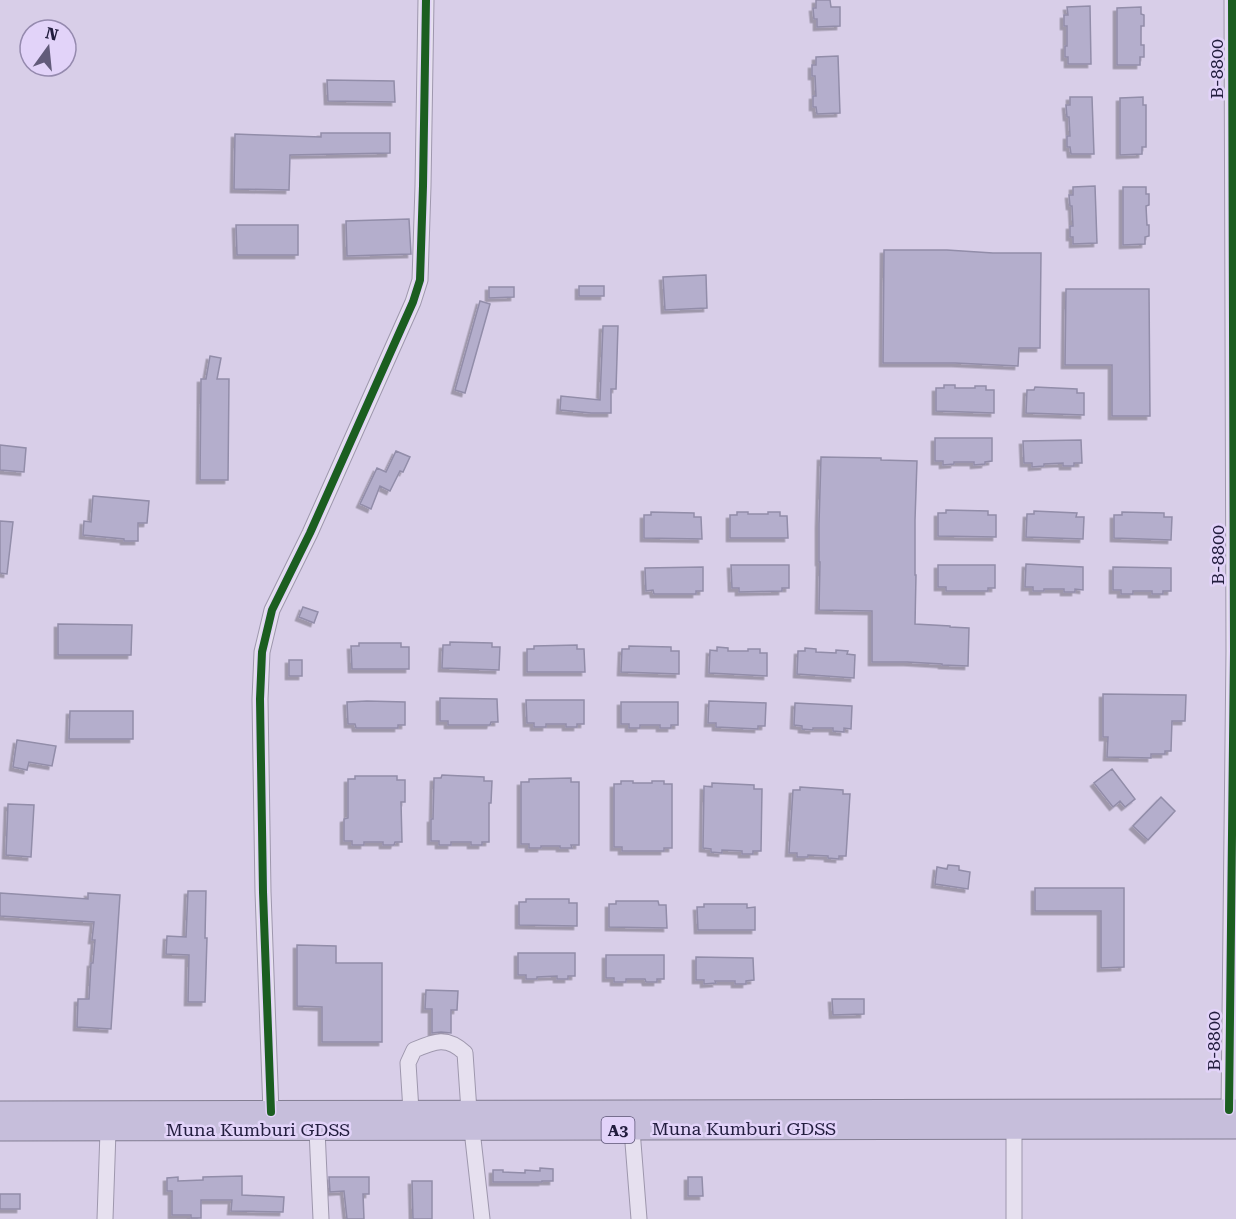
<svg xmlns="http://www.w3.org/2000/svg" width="1236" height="1219" viewBox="0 0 1236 1219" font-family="'Roboto Serif',serif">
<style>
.building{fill:#b4aecc;stroke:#928da9;stroke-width:1.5;filter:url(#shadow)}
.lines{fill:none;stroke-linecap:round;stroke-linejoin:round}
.minor-casing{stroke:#9e97ad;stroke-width:17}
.highway-casing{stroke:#837e93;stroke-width:23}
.minor{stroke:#e6e0ef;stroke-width:15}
.highway{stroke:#c6bedb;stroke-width:21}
.cycleway-casing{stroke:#e2d3f9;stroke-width:11}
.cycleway{stroke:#1b5e20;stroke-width:8}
.labels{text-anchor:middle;stroke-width:5;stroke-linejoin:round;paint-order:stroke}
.shield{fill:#e2d3f9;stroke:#5c5476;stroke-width:1.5}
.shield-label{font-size:16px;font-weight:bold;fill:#221d3e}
.street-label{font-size:18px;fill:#221d3e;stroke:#e2d3f9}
</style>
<defs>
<filter id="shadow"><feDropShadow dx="-3.5" dy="3.5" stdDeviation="0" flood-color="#0004"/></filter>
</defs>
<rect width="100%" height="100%" fill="#d8cee8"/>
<path class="building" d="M 816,0 L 830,0 L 831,7 L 840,7 L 840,26 L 817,27 L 817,19 L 814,19 L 813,8 L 816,8 Z
M 1090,6 L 1091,64 L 1068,64 L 1068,57 L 1065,57 L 1065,46 L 1067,46 L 1067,26 L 1064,26 L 1064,15 L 1068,15 L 1067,7 Z
M 1141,7 L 1141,14 L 1144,15 L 1144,26 L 1141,26 L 1141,45 L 1144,45 L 1144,57 L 1140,57 L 1140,65 L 1117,65 L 1117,8 Z
M 838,56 L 840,113 L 817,114 L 816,107 L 813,107 L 813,96 L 816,96 L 815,76 L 812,76 L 812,65 L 816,65 L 816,57 Z
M 327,80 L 394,81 L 395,102 L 328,101 Z
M 1070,97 L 1092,97 L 1094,154 L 1071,154 L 1070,147 L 1067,147 L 1067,136 L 1070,136 L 1069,117 L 1067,117 L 1066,105 L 1070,105 Z
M 1143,97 L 1143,105 L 1146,105 L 1146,147 L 1142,147 L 1142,154 L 1120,155 L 1120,98 Z
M 321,133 L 390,133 L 390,153 L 290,155 L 289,190 L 234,189 L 235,134 L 321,137 Z
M 1095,186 L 1097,243 L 1073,244 L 1073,237 L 1070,237 L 1070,226 L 1073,226 L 1072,206 L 1070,206 L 1069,195 L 1073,195 L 1073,187 Z
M 1123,187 L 1146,187 L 1146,194 L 1149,194 L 1149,205 L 1146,206 L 1147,225 L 1149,225 L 1149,236 L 1145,237 L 1145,244 L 1123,245 Z
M 409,219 L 411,254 L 347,256 L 346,221 Z
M 236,225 L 298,225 L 298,255 L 237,255 Z
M 884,250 L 947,250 L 993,253 L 1041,253 L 1040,348 L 1019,348 L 1018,366 L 955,363 L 883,363 Z
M 706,275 L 707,308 L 665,310 L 663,277 Z
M 579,286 L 604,286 L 604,296 L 579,296 Z
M 489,287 L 514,287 L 514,297 L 489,298 Z
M 1066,289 L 1149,289 L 1150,416 L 1112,416 L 1112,365 L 1065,365 Z
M 480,301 L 490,304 L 465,393 L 455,390 Z
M 603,326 L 618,326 L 616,389 L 611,389 L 611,413 L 591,413 L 560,410 L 561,396 L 600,400 Z
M 210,356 L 221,358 L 217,379 L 229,379 L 228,480 L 200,480 L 201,379 L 206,379 Z
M 944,385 L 955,385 L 955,388 L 975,388 L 975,386 L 986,386 L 986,390 L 994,390 L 994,413 L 936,411 L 936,388 L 944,388 Z
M 1035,387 L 1077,389 L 1077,393 L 1084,393 L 1084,415 L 1026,413 L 1027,390 L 1034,390 Z
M 935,438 L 992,438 L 992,461 L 985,462 L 985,464 L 974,465 L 974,462 L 954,462 L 954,464 L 943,465 L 943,461 L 935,461 Z
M 1081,440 L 1082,463 L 1074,463 L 1074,466 L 1063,466 L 1063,463 L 1044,464 L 1044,466 L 1032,467 L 1032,463 L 1024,463 L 1023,441 Z
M 0,445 L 26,448 L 24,472 L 0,470 Z
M 396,451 L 410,457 L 403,472 L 400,471 L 390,491 L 380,486 L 371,509 L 360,504 L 377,468 L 386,472 Z
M 821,457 L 881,458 L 881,460 L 917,461 L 915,520 L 915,575 L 916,575 L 915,624 L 950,626 L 950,627 L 969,628 L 968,666 L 942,665 L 942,664 L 907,662 L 872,662 L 872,611 L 819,610 L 820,562 L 819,562 L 819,524 Z
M 93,496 L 149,501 L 147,523 L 138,523 L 138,541 L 124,541 L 124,539 L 83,535 L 84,521 L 91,522 Z
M 946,510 L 988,511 L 988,515 L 996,515 L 996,537 L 938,536 L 938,513 L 946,513 Z
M 1034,511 L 1077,513 L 1076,517 L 1084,517 L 1083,539 L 1026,537 L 1027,514 L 1034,514 Z
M 651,512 L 694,513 L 694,517 L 701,517 L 702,539 L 644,538 L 644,515 L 651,515 Z
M 737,512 L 748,512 L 748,514 L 768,514 L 768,512 L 780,512 L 780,516 L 787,516 L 788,538 L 730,538 L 730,515 L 737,515 Z
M 1122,512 L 1164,513 L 1164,517 L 1172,517 L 1171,540 L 1114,538 L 1114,515 L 1122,515 Z
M 0,521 L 13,522 L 7,574 L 0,573 Z
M 1026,564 L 1083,567 L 1083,590 L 1075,589 L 1075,592 L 1064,592 L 1064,589 L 1044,589 L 1044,591 L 1033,591 L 1033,587 L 1025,587 Z
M 731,565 L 789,565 L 789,588 L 782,588 L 782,591 L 739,592 L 739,588 L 732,588 Z
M 938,565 L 995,565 L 995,588 L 988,588 L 988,591 L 946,591 L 946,587 L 938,587 Z
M 703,567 L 703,591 L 696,591 L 696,594 L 654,594 L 653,590 L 646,591 L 645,568 Z
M 1113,567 L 1171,568 L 1171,591 L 1163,591 L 1163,594 L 1152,594 L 1152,591 L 1133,591 L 1133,594 L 1121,594 L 1121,590 L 1113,590 Z
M 303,607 L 318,612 L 314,623 L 299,617 Z
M 58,624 L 132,625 L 131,655 L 58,655 Z
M 450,642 L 492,643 L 492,647 L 500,647 L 499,670 L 442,668 L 443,645 L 450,645 Z
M 359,643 L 401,643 L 401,647 L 409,647 L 409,669 L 352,669 L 351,646 L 359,646 Z
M 577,645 L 577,649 L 584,649 L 585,672 L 527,672 L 527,649 L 534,649 L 534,646 Z
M 629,646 L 671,647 L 671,651 L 679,651 L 679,674 L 621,672 L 622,649 L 629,649 Z
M 717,647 L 728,648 L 728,651 L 748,651 L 748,649 L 760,649 L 760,653 L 767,653 L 767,676 L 709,673 L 710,650 L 717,651 Z
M 805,648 L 816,649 L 816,652 L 836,653 L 836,650 L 848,651 L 847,654 L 855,655 L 854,678 L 797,674 L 798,651 L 805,651 Z
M 289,660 L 302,660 L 302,676 L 289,676 Z
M 1103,694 L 1186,695 L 1185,721 L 1172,721 L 1171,751 L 1165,751 L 1165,754 L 1151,754 L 1151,758 L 1107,757 L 1108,737 L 1103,737 Z
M 440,698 L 497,699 L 498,722 L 491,722 L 490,725 L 448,725 L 448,721 L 440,721 Z
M 526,700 L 584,700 L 584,724 L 577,724 L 577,727 L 566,727 L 566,724 L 546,724 L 546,727 L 534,727 L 534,723 L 527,723 Z
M 367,701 L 405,702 L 405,725 L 398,725 L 398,728 L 356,728 L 355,724 L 348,724 L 347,702 Z
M 709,701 L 766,703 L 765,726 L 758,726 L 758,729 L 716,727 L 716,723 L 708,723 Z
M 621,702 L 678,702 L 678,725 L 671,725 L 671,728 L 660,728 L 660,725 L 640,725 L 640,728 L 629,728 L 629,724 L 621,724 Z
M 795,703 L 852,706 L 851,729 L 844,728 L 844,732 L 833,731 L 833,728 L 813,728 L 813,730 L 802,729 L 802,726 L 794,725 Z
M 70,711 L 133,711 L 133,739 L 69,739 Z
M 17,740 L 56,746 L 52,766 L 29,762 L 27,770 L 13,767 Z
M 1112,769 L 1135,799 L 1125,807 L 1120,801 L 1113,807 L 1094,783 Z
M 442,775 L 484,777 L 484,781 L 492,781 L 491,803 L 489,803 L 489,842 L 482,842 L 482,845 L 471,845 L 471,842 L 451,842 L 451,845 L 439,845 L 439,841 L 431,841 L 431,819 L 433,819 L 434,778 L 441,778 Z
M 355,776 L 397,776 L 397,780 L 405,780 L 405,802 L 401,802 L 402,842 L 395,842 L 394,845 L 383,845 L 383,842 L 364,842 L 364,845 L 352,845 L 352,841 L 344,841 L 344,819 L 348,818 L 348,779 L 355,779 Z
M 571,778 L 571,782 L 579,782 L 579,845 L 571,845 L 572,848 L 560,848 L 560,846 L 541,846 L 541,848 L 529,848 L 529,844 L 521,844 L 521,782 L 529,782 L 529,779 Z
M 621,781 L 633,781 L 633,783 L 652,783 L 652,781 L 664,781 L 664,784 L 672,784 L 672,848 L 664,848 L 664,851 L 622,851 L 622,847 L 614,847 L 614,784 L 621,784 Z
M 712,783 L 754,785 L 754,789 L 762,789 L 761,851 L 753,851 L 753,854 L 742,854 L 742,851 L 722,850 L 722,853 L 711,852 L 711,849 L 703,848 L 704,786 L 712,787 Z
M 800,787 L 843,790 L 843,794 L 850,794 L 846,856 L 839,856 L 839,859 L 828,858 L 828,856 L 808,855 L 808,857 L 797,857 L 797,853 L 789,853 L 793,790 L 800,790 Z
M 1161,797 L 1175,811 L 1148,840 L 1133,826 Z
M 8,804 L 34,805 L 31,857 L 6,855 Z
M 948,865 L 959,866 L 959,870 L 970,872 L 968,889 L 935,884 L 937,867 L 947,869 Z
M 1035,888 L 1124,888 L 1124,967 L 1101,968 L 1101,911 L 1035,911 Z
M 188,891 L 206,891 L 205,938 L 207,938 L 205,1002 L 188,1002 L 189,955 L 166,954 L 167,936 L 186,937 Z
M 0,893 L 88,899 L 88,893 L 120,895 L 111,1029 L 77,1027 L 78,999 L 89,999 L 91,963 L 93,963 L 95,940 L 92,940 L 94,922 L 0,916 Z
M 526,899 L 569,899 L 569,903 L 577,903 L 577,926 L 519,925 L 519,902 L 526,902 Z
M 616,901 L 658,901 L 659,905 L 666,905 L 667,928 L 609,927 L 609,904 L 616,904 Z
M 704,904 L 747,904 L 747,908 L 755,907 L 755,930 L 698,930 L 697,907 L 704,907 Z
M 297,945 L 336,946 L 336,963 L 382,963 L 382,1042 L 322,1042 L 322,1007 L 297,1006 Z
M 518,953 L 575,953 L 575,976 L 568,976 L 568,979 L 557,979 L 557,976 L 537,977 L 537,979 L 526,979 L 526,975 L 518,975 Z
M 606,955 L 664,955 L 664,979 L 657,979 L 657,982 L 646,982 L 645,979 L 626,979 L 626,982 L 614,982 L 614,978 L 606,978 Z
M 696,957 L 753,958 L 754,980 L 746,981 L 746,984 L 735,984 L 735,981 L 715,981 L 716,983 L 704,984 L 704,980 L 696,980 Z
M 426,990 L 458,991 L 457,1010 L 451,1010 L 451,1033 L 441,1032 L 432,1033 L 432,1009 L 425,1009 Z
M 832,999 L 864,999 L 864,1014 L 833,1015 Z
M 540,1168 L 553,1169 L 553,1181 L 542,1181 L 542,1182 L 493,1182 L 493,1170 L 503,1170 L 503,1172 L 525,1173 L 525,1170 L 540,1171 Z
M 242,1176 L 242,1195 L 284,1197 L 283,1212 L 231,1211 L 232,1200 L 201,1200 L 201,1218 L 191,1218 L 191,1215 L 172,1215 L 172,1191 L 167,1191 L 167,1178 L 178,1177 L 178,1181 L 203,1180 L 203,1177 Z
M 329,1177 L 369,1177 L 369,1194 L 363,1194 L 364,1219 L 347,1219 L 344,1191 L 330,1192 Z
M 688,1177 L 702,1177 L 703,1196 L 688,1196 Z
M 412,1181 L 432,1181 L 432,1219 L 413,1219 Z
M 0,1194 L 20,1194 L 20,1209 L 0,1209 Z"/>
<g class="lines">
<defs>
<path id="minor" d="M 1229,1110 L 1234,651 L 1232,0
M 411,1111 L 408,1063 L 414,1050 C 435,1041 447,1036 465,1053 L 469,1111
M 271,1112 L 263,892 L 260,699 L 262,652 L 272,610 L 310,533 L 413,302 L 420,280 L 423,186 L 426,0
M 317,1130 L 321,1219
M 472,1130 L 482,1219
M 632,1130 L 639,1219
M 105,1219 L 108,1131
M 1014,1219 L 1014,1128"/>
<path id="highway" d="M 0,1112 L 1236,1110
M 0,1130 L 1236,1128"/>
</defs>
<use href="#minor" class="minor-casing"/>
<use href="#highway" class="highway-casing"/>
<use href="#minor" class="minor"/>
<use href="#highway" class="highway"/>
<defs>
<path id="cycleway" d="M 1229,1110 L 1234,651 L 1232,0
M 271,1112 L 263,892 L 260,699 L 262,652 L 272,610 L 310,533 L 413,302 L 420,280 L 423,186 L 426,0"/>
</defs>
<use href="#cycleway" class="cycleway-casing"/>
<use href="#cycleway" class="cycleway"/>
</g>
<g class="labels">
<rect class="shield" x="601.5" y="1117" width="33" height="26" rx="4.5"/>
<g class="shield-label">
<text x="618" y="1136">A3</text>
</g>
<g class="street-label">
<text transform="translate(1217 69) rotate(-90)" y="6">B-8800</text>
<text transform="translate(1218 555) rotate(-90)" y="6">B-8800</text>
<text transform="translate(1214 1041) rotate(-90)" y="6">B-8800</text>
<text x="744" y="1135">Muna Kumburi GDSS</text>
<text x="258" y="1136">Muna Kumburi GDSS</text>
</g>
</g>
<g transform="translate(48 48) rotate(15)"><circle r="28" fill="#e2d3f9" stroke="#958aae" stroke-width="1.5"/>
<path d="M0-4.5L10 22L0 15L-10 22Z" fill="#625b7a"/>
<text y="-9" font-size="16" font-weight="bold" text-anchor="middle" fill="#221d3e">N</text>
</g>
</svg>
